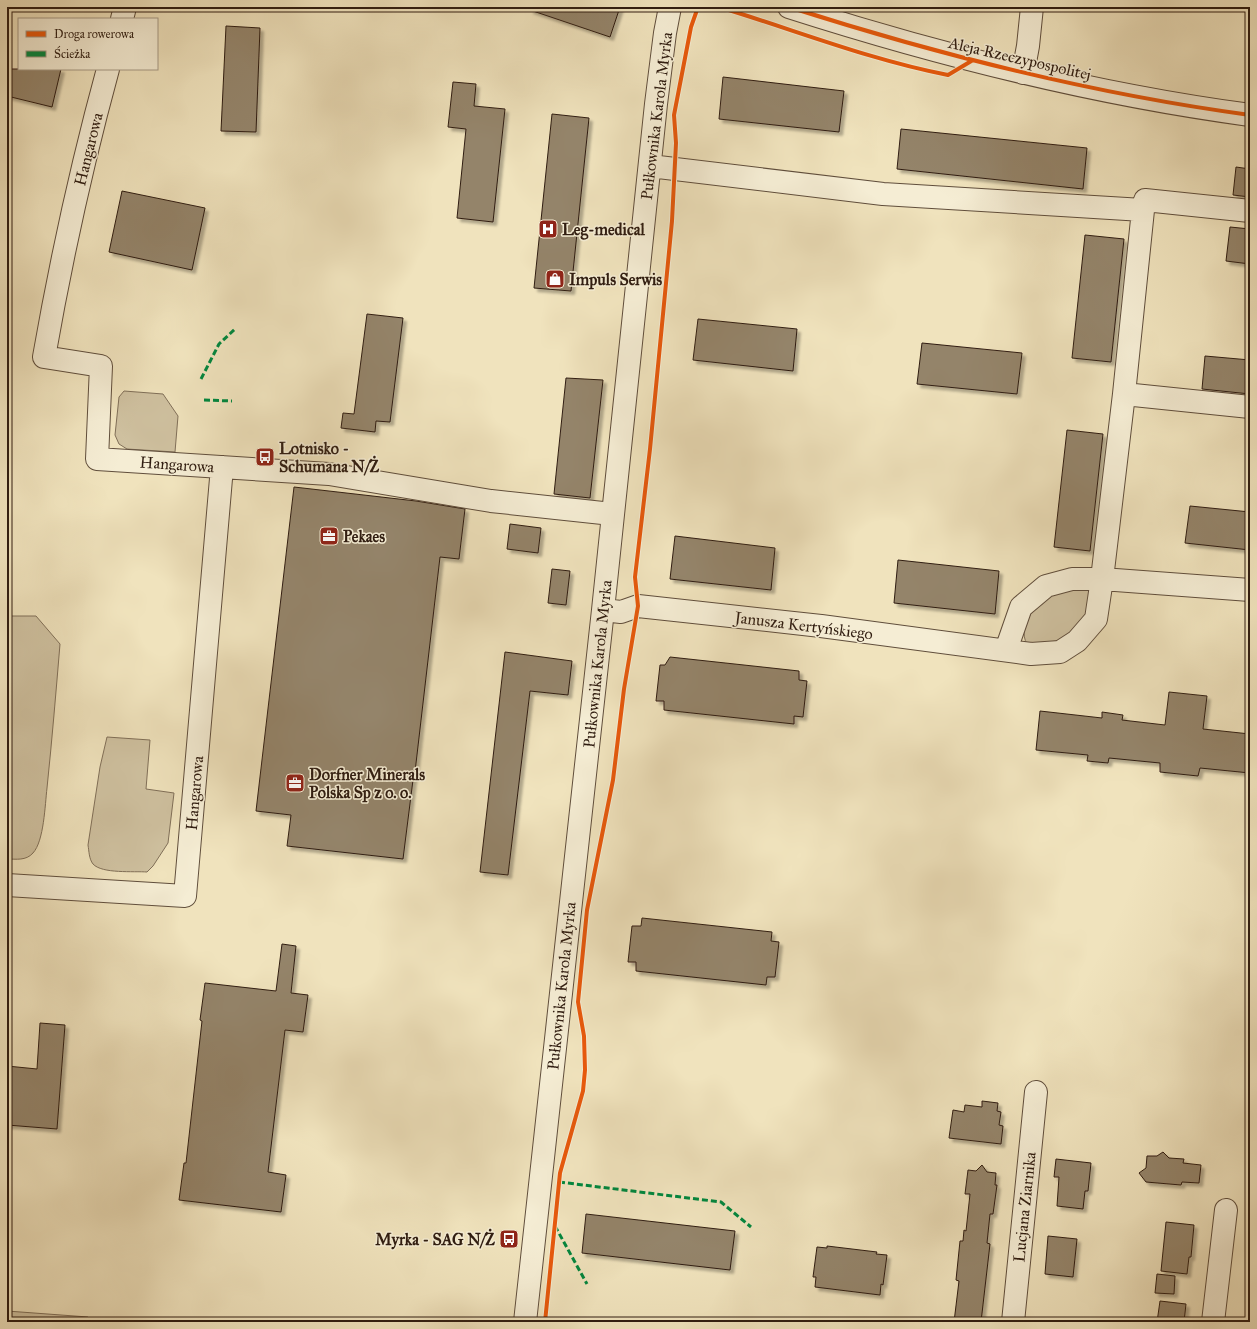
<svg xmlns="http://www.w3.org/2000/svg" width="1257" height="1329" viewBox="0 0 1257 1329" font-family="'IM FELL Great Primer',serif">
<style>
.green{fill:#cfc1a0;stroke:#806f58}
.building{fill:#94846a;stroke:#301d11;filter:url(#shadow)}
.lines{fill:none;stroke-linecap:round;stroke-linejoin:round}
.minor-casing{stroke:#604e3c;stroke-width:24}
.minor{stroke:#f5edd4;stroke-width:22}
.quiet{stroke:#00873e;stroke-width:3;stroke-dasharray:6 3;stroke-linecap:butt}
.cycleway-casing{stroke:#f5edd4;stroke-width:6}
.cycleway{stroke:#e8590c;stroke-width:4}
.labels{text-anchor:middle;stroke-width:3;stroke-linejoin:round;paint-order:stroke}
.street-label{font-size:16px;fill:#301d11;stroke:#f5edd4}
.poi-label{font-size:16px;font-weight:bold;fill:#301d11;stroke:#f5edd4;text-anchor:start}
</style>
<defs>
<filter id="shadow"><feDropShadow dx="3.5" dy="3.5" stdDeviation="1" flood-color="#0004"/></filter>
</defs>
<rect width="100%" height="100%" fill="#f0e3bd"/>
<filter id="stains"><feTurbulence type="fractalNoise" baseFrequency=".005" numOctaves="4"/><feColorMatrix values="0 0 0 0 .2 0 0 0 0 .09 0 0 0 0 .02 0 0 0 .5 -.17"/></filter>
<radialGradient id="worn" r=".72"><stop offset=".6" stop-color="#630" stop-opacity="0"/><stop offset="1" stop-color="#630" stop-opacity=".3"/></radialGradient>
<path class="green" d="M 124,391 L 163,394 L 178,416 L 175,452 L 127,449 L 119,444 L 115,435 L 119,397 Z
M 1092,589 L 1085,619 L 1075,631 L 1058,641 L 1027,644 C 1016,626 1039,599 1055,591 C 1061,589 1084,589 1092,589 Z
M 7,616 L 36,616 L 60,644 C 56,692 52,740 47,788 C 45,805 44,841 33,853 C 26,861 16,859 7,859 Z
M 107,737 L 150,740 L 146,789 L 174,793 L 168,843 L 153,866 L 147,872 C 134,871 102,874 93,864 C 89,859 89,851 88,845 L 100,767 Z
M 7,1311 L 88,1317 L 88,1322 L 7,1322 Z"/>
<path class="building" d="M 531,7 L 620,7 L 610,37 L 530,10 Z
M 226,26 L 260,28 L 256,132 L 221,131 Z
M 7,69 L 61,69 L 52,107 L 7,96 Z
M 723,77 L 844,91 L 839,132 L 719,119 Z
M 453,82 L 476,84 L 474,106 L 505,109 L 493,222 L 457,218 L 466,129 L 448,127 Z
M 552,114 L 589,118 L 571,291 L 534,288 Z
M 901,129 L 1087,148 L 1083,189 L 897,169 Z
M 1236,167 L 1250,169 L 1250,197 L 1233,195 Z
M 122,191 L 205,208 L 192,270 L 109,252 Z
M 1230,227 L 1250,229 L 1250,264 L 1226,261 Z
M 1085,235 L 1124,239 L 1111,362 L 1072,358 Z
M 367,314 L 403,318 L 390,422 L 376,421 L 375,432 L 341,428 L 343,413 L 354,414 Z
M 698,319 L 797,329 L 793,371 L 693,360 Z
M 922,343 L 1022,353 L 1017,394 L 917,384 Z
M 1205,356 L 1250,360 L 1250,394 L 1202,389 Z
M 566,378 L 603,380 L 590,498 L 554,494 Z
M 1067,430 L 1103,434 L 1090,551 L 1054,547 Z
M 294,487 L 416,501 L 465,509 L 459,559 L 440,557 L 415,772 L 414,772 L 403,859 L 287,846 L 291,815 L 256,811 Z
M 1190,506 L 1250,512 L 1250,550 L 1185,543 Z
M 510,524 L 541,528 L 538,553 L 507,549 Z
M 675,536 L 775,548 L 771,590 L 670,579 Z
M 898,560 L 999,571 L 995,614 L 894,603 Z
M 552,569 L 570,571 L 566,605 L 548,603 Z
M 505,652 L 572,661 L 568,695 L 530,691 L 508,875 L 480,872 Z
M 670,657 L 799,671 L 799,680 L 807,681 L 803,717 L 794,716 L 794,724 L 664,710 L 664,701 L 656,701 L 660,665 L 665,665 Z
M 1169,692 L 1207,696 L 1203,729 L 1250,734 L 1250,773 L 1200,768 L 1198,776 L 1160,772 L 1160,763 L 1109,758 L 1108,763 L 1087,761 L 1088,755 L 1036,750 L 1040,711 L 1102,718 L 1102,712 L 1123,715 L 1122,720 L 1165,725 Z
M 642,918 L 772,932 L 771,941 L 779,942 L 775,977 L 767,977 L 766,985 L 636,971 L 636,962 L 628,962 L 632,926 L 641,926 Z
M 282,944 L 296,946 L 291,993 L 308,995 L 303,1032 L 285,1030 L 268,1172 L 286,1175 L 281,1212 L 179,1200 L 184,1163 L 186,1163 L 202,1021 L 200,1020 L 205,983 L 276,991 Z
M 40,1023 L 65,1025 L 57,1129 L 7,1125 L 7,1066 L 37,1069 Z
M 982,1101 L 998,1103 L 997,1111 L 1001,1112 L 999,1125 L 1003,1126 L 1001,1144 L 949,1138 L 953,1110 L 964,1112 L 965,1105 L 982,1107 Z
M 1163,1152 L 1169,1158 L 1184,1159 L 1183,1163 L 1201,1165 L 1199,1183 L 1182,1182 L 1181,1185 L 1146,1182 L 1139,1173 L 1146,1168 L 1147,1156 L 1157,1156 Z
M 1056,1159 L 1091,1163 L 1088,1191 L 1085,1191 L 1083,1209 L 1057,1206 L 1059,1177 L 1054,1177 Z
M 982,1165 L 987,1172 L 996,1173 L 995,1185 L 997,1185 L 993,1214 L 990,1214 L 987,1243 L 990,1244 L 981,1322 L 954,1322 L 959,1281 L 956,1280 L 960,1241 L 963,1241 L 964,1230 L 966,1231 L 970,1194 L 965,1194 L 968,1170 L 976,1171 Z
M 586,1214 L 735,1231 L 730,1270 L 582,1253 Z
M 1166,1222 L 1194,1225 L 1191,1257 L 1189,1257 L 1187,1274 L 1161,1271 Z
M 1048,1236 L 1077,1239 L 1073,1277 L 1045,1274 Z
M 827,1246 L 877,1252 L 876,1254 L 887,1255 L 883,1285 L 881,1284 L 880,1295 L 815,1287 L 816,1277 L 813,1277 L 817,1247 L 827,1248 Z
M 1157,1274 L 1175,1276 L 1174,1294 L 1155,1293 Z
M 1160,1301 L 1186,1304 L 1184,1322 L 1157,1322 Z"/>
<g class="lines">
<defs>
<path id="minor" d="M 789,7 C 939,55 1093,94 1250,115
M 122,19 L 125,7
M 108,69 C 82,164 61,260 44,357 L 101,366 L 97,459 L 329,474 L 491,501 L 612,514
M 1023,73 L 1028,46 L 1032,7
M 650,166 L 883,194 L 1143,210 L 1145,200 L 1250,211
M 1124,394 L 1250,407
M 603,610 L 621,612 L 638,606 L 821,626 L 1031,654 L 1060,652 L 1077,641 L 1096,619 L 1102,579 L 1124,394 L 1143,210
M 1006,650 L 1021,607 L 1046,586 L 1072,579 L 1102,579 L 1250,590
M 7,885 L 185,896 L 222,467
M 525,1322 L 603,610 L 656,104 L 665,33 L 670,7
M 1013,1322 L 1036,1092
M 1213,1322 L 1226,1210"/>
</defs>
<use href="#minor" class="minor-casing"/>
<use href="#minor" class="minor"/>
<path class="quiet" d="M 201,379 L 219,344 L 235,329
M 204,400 L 232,401
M 559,1182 L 721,1202 L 751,1227
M 555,1226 L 587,1284"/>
<defs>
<path id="cycleway" d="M 719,7 C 795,30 870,60 948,75 L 973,60
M 789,7 C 939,55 1093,94 1250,115
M 545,1322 L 560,1173 L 583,1091 L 585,1070 L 584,1036 L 578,1002 L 587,910 L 613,780 L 624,689 L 638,606 L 635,577 L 650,449 L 672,221 L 676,143 L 674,115 L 691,27 L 698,7"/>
</defs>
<use href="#cycleway" class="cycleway-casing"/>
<use href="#cycleway" class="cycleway"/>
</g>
<defs>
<symbol id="hospital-square" viewBox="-11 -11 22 22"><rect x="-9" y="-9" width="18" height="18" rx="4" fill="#8f2418" stroke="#f5edd4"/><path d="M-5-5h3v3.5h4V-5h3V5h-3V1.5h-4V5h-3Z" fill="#fff"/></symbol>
<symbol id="shop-square" viewBox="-11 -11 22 22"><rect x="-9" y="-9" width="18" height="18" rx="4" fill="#8f2418" stroke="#f5edd4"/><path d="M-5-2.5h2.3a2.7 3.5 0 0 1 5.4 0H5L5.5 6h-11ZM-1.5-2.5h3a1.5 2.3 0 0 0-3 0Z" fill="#fff"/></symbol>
<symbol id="bus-square" viewBox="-11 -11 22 22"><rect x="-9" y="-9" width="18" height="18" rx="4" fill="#8f2418" stroke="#f5edd4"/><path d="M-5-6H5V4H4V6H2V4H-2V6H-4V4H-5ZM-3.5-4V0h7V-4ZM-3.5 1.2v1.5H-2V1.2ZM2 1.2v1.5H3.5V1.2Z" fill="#fff"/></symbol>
<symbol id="office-square" viewBox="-11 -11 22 22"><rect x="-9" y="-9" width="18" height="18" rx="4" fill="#8f2418" stroke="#f5edd4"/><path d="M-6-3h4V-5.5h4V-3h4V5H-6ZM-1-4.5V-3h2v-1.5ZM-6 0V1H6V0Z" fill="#fff"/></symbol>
</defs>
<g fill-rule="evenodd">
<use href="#hospital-square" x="537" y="218" width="22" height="22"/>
<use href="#shop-square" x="544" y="268" width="22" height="22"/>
<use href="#bus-square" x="254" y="446" width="22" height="22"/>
<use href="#office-square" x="318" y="525" width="22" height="22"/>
<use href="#office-square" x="284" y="772" width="22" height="22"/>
<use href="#bus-square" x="498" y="1228" width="22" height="22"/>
</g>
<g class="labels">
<g class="street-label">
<text transform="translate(1020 58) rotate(13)" y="6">Aleja Rzeczypospolitej</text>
<text transform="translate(656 116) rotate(-83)" y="6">Pułkownika Karola Myrka</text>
<text transform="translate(88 149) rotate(-76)" y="6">Hangarowa</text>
<text transform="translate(177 464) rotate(4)" y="6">Hangarowa</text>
<text transform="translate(804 625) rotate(7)" y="6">Janusza Kertyńskiego</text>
<text transform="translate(597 664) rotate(-84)" y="6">Pułkownika Karola Myrka</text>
<text transform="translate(194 793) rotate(-85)" y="6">Hangarowa</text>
<text transform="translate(561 986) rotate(-84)" y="6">Pułkownika Karola Myrka</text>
<text transform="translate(1024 1207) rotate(-84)" y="6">Lucjana Ziarnika</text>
</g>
<g class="poi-label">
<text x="562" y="235">Leg-medical</text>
<text x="569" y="285">Impuls Serwis</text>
<text x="279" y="454">Lotnisko -<tspan x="279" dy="18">Schumana N/Ż</tspan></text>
<text x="343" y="542">Pekaes</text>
<text x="309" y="780">Dorfner Minerals<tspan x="309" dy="18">Polska Sp z o. o.</tspan></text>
<text x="495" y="1245" text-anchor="end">Myrka - SAG N/Ż</text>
</g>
</g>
<rect width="1257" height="1329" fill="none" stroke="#f0e3bd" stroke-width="24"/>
<rect x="8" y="8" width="1241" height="1313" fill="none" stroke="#301d11" stroke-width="2"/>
<rect x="12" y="12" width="1233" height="1305" fill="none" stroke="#301d11"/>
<rect x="18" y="18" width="140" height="52" fill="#f5edd4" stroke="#a69a86"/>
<rect x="26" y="31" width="20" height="6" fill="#e8590c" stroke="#a69a86"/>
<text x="54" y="38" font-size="12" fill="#301d11">Droga rowerowa</text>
<rect x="26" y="51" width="20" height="6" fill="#00873e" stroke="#a69a86"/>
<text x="54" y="58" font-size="12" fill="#301d11">Ścieżka</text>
<rect width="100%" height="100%" filter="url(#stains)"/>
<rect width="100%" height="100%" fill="url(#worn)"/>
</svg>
